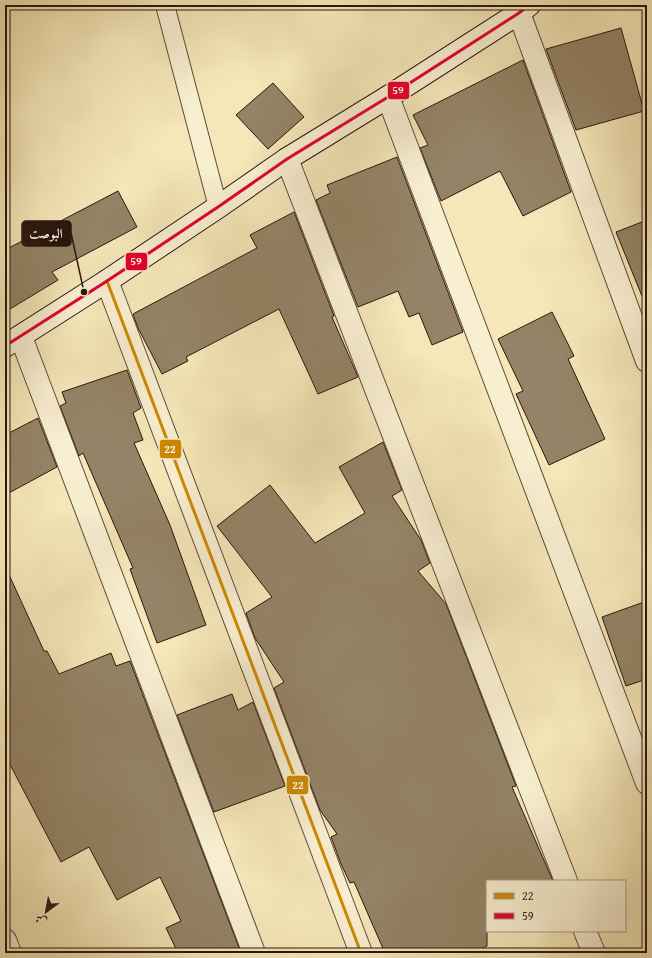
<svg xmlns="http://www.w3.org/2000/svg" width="652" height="958" viewBox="0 0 652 958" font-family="'Gentium Book Plus',Amiri,serif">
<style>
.building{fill:#948366;stroke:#2a170e}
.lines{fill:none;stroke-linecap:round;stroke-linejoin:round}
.lane-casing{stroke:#5d4b38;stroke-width:20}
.street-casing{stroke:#5d4b38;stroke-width:24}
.secondary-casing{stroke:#2a170e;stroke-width:24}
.lane{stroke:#f8efd1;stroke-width:18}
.street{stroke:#f8efd1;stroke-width:22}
.secondary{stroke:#f8efd1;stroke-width:22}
.bus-1-casing{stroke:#f8efd1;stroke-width:6}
.bus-2-casing{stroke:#f8efd1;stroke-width:6}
.bus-1{stroke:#ce8903;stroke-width:3}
.bus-2{stroke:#e4002b;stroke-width:3}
.leader{fill:none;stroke:#2a170e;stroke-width:1.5}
.callout-dot{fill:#2a170e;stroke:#f8efd1;stroke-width:1.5}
.callout{fill:#2a170e;stroke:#2a170e;stroke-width:1.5}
.callout-label{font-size:13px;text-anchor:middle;font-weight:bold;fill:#fff}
.line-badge{stroke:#f8efd1;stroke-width:1.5}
.badge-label{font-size:11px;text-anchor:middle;font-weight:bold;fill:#fff}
</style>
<rect width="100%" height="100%" fill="#f5e7b8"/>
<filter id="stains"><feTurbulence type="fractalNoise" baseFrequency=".005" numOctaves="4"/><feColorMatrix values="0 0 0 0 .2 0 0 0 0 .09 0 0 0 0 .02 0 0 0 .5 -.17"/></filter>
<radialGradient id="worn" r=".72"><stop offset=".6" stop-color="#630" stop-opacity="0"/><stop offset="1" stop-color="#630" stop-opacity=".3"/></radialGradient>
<path class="building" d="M 621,28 L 644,111 L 576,130 L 546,49 Z
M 523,60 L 571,192 L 523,216 L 500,171 L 441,201 L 420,148 L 428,145 L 413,115 Z
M 273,83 L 304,117 L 268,149 L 236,115 Z
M 397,157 L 463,332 L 432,345 L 419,313 L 409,317 L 398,291 L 358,307 L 316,200 L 330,193 L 327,185 Z
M 118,191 L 137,227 L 52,272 L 58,280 L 5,312 L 5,250 Z
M 294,212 L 334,316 L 332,317 L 358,377 L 318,394 L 279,309 L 186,357 L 188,361 L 162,374 L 138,328 L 133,314 L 257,248 L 250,235 Z
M 647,220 L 647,306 L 646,306 L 616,232 Z
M 552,312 L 574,356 L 568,359 L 605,439 L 549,465 L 516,394 L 523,391 L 498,339 Z
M 127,370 L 141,408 L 133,413 L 143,440 L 134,443 L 170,525 L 206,625 L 157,643 L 130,569 L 133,568 L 83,453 L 79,456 L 60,406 L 66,403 L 62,392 Z
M 38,418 L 57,467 L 5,495 L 5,435 Z
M 383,442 L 402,490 L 392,496 L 421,540 L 430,563 L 418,571 L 446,604 L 516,786 L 512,787 L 553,881 L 487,881 L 487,946 L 474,953 L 385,953 L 354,882 L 350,883 L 341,864 L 331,837 L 337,834 L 320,810 L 274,688 L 284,682 L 255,638 L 246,613 L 272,597 L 217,526 L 270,485 L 315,543 L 365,513 L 339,467 Z
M 5,566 L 44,651 L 47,651 L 59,674 L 111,653 L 116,666 L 130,661 L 241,953 L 178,953 L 166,928 L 181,921 L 160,877 L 117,900 L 89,847 L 61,862 L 5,755 Z
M 647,601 L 647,679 L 626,686 L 602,617 Z
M 232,694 L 238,710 L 253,702 L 285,786 L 214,812 L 177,715 Z"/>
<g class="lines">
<defs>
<path id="lane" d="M 165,5 L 218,207"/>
<path id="street" d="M 519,13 L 647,361
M 388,97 L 647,783
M 287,159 L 566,881
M 107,281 L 361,953
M 21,337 L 254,953
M 585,931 L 594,953
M 5,940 L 10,953"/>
<path id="secondary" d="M 5,346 L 107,281 L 218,207 L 287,159 L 388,97 L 519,13 L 529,5"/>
</defs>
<use href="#lane" class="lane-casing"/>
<use href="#street" class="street-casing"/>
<use href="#secondary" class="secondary-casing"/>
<use href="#lane" class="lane"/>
<use href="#street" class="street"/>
<use href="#secondary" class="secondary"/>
<defs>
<path id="bus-1" d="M 107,281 L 361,953"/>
<path id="bus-2" d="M 5,346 L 107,281 L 218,207 L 287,159 L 388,97 L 519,13 L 529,5"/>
</defs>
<use href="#bus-1" class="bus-1-casing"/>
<use href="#bus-2" class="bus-2-casing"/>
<use href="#bus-1" class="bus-1"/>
<use href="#bus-2" class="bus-2"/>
</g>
<path class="leader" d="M84 292L71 233"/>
<circle class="callout-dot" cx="84" cy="292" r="4"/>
<rect class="callout" x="22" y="221" width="49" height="25" rx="4"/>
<g class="callout-label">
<text x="46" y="238">البوصت</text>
</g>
<g class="line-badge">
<rect x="387" y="81" width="23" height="19" rx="4" fill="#e4002b"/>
<rect x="125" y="252" width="23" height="19" rx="4" fill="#e4002b"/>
<rect x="159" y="439" width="23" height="20" rx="4" fill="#ce8903"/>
<rect x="286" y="775" width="23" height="20" rx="4" fill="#ce8903"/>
</g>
<g class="badge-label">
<text x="398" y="94">59</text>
<text x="136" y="265">59</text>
<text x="170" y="453">22</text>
<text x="298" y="789">22</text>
</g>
<rect width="652" height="958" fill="none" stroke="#f5e7b8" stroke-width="20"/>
<rect x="6" y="6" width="640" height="946" fill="none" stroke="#2a170e" stroke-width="2"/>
<rect x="10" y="10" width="632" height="938" fill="none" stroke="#2a170e"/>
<rect x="486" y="880" width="140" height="52" fill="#f8efd1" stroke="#a69983"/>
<rect x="494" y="893" width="20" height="6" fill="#ce8903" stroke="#a69983"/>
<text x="522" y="900" font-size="12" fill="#2a170e">22</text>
<rect x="494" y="913" width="20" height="6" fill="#e4002b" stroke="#a69983"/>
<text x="522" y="920" font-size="12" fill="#2a170e">59</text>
<g transform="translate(46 912) rotate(212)" stroke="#f8efd1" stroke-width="3" paint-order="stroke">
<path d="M0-3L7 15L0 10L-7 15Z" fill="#2a170e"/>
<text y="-6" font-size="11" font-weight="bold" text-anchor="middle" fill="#2a170e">ش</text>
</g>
<rect width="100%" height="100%" filter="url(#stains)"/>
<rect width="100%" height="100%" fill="url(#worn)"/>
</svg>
